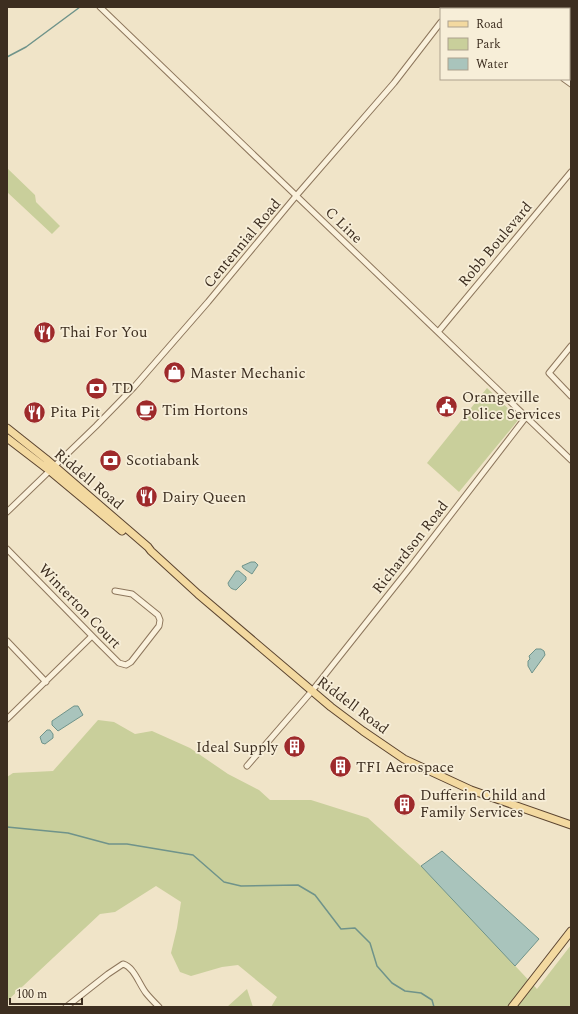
<svg xmlns="http://www.w3.org/2000/svg" width="578" height="1014" viewBox="0 0 578 1014" font-family="Spectral,serif">
<style>
.green{fill:#c9cf9b}
.water{fill:#a9c4bc;stroke:#6f938a}
.lines{fill:none;stroke-linecap:round;stroke-linejoin:round}
.stream{stroke:#6f938a;stroke-width:1.5}
.minor-casing{stroke:#8d765c;stroke-width:7}
.major-casing{stroke:#5b4430;stroke-width:9}
.minor{stroke:#faf1dc;stroke-width:5}
.major{stroke:#f3d9a0;stroke-width:7}
.labels{text-anchor:middle;stroke-width:3.5;stroke-linejoin:round;paint-order:stroke}
.street-label{font-size:15px;fill:#3d2e20;stroke:#f7eed8}
.poi-label{font-size:15px;fill:#3d2e20;stroke:#f7eed8;text-anchor:start}
</style>
<rect width="100%" height="100%" fill="#f0e4c8"/>
<path class="green" d="M 7,168 L 35,195 L 36,202 L 60,226 L 52,234 L 7,192 Z
M 487,388 L 519,419 L 459,492 L 427,463 Z
M 98,720 L 114,722 L 135,734 L 152,731 L 190,748 L 228,774 L 259,790 L 270,800 L 311,800 L 368,818 L 421,866 L 537,989 L 571,945 L 571,1007 L 271,1007 L 277,997 L 238,965 L 222,967 L 191,976 L 180,972 L 171,953 L 177,928 L 181,902 L 156,886 L 115,912 L 100,914 L 7,1001 L 7,777 L 13,773 L 53,771 Z
M 247,989 L 253,1007 L 227,1007 Z"/>
<path class="water" d="M 251,562 L 255,562 L 258,565 L 252,574 L 243,568 L 242,566 Z
M 236,571 L 239,571 L 246,577 L 246,580 L 236,590 C 232,589 229,588 228,583 Z
M 536,649 L 541,649 L 544,651 L 545,655 L 532,673 L 528,666 L 528,661 L 530,659 L 529,656 Z
M 74,706 L 78,706 L 83,715 L 58,731 L 52,725 L 52,721 Z
M 47,730 L 50,730 L 53,734 L 53,738 L 45,744 L 42,743 L 40,737 Z
M 442,851 L 539,939 L 515,966 L 421,866 Z"/>
<g class="lines">
<path class="stream" d="M 7,57 L 26,47 L 80,7
M 7,827 L 68,833 L 109,844 L 127,844 L 193,855 L 224,882 L 241,886 L 298,885 L 315,895 L 341,929 L 355,928 L 370,943 L 377,966 L 392,983 L 405,991 L 421,993 L 432,1000 L 434,1007"/>
<defs>
<path id="minor" d="M 100,7 L 571,460
M 473,7 L 476,9
M 451,9 L 452,7
M 564,79 L 571,84
M 438,332 L 571,172
M 571,346 L 549,373 L 571,396
M 7,512 L 96,426 L 134,387 L 208,302 L 296,196 L 394,83 L 441,22
M 7,549 L 97,641 L 119,663 L 126,665 L 131,662 L 159,626 L 160,620 L 158,615 L 132,594 L 115,591
M 7,641 L 46,682
M 7,719 L 92,636
M 247,766 L 312,691 L 412,565 L 526,417
M 66,1007 L 108,974 L 123,964 C 134,967 139,984 146,993 C 150,998 155,1003 159,1007"/>
<path id="major" d="M 7,428 L 46,459 L 148,547 L 151,551 L 198,594 L 331,707 L 363,731 L 404,759 L 471,790 L 571,825
M 7,438 L 50,471 L 122,531
M 512,1007 L 571,931"/>
</defs>
<use href="#minor" class="minor-casing"/>
<use href="#major" class="major-casing"/>
<use href="#minor" class="minor"/>
<use href="#major" class="major"/>
</g>
<defs>
<symbol id="restaurant-disc" viewBox="-11 -11 22 22"><circle r="9.5" fill="#9e2a2b" stroke="#f7eed8"/><path d="M-5-6h1v4h1v-4h1v4h1v-4h1v5L-1.5 .5V6h-2V.5L-5-1ZM5-6V6H3V1.5H1.5Q1.5-4 5-6Z" fill="#fff"/></symbol>
<symbol id="shop-disc" viewBox="-11 -11 22 22"><circle r="9.5" fill="#9e2a2b" stroke="#f7eed8"/><path d="M-5-2.5h2.3a2.7 3.5 0 0 1 5.4 0H5L5.5 6h-11ZM-1.5-2.5h3a1.5 2.3 0 0 0-3 0Z" fill="#fff"/></symbol>
<symbol id="bank-disc" viewBox="-11 -11 22 22"><circle r="9.5" fill="#9e2a2b" stroke="#f7eed8"/><path d="M-6-4H6V4H-6ZM0-2.3a2.3 2.3 0 1 0 0 4.6a2.3 2.3 0 1 0 0-4.6Z" fill="#fff"/></symbol>
<symbol id="civic-disc" viewBox="-11 -11 22 22"><circle r="9.5" fill="#9e2a2b" stroke="#f7eed8"/><path d="M-.6-6.5H3V-4.5H.6V-3L4-1V1h2V6H-6V1h2V-1L-.6-3ZM-1.2 2.5V6h2.4V2.5Z" fill="#fff"/></symbol>
<symbol id="cafe-disc" viewBox="-11 -11 22 22"><circle r="9.5" fill="#9e2a2b" stroke="#f7eed8"/><path d="M-5.5-4.5H6V0H3Q3 3.5 0 3.5H-2.5Q-5.5 3.5-5.5 0ZM3-3.2v2h1.7v-2ZM-6 4.5H4V6H-6Z" fill="#fff"/></symbol>
<symbol id="building-disc" viewBox="-11 -11 22 22"><circle r="9.5" fill="#9e2a2b" stroke="#f7eed8"/><path d="M-4-6H4V6H1V3H-1V6H-4ZM-2.5-4.3h1.7v1.8h-1.7ZM.8-4.3h1.7v1.8H.8ZM-2.5-1h1.7V.8h-1.7ZM.8-1h1.7V.8H.8Z" fill="#fff"/></symbol>
</defs>
<g fill-rule="evenodd">
<use href="#restaurant-disc" x="32" y="320" width="25" height="25"/>
<use href="#shop-disc" x="162" y="360" width="25" height="25"/>
<use href="#bank-disc" x="84" y="376" width="25" height="25"/>
<use href="#civic-disc" x="434" y="394" width="25" height="25"/>
<use href="#cafe-disc" x="134" y="398" width="25" height="25"/>
<use href="#restaurant-disc" x="22" y="400" width="25" height="25"/>
<use href="#bank-disc" x="98" y="448" width="25" height="25"/>
<use href="#restaurant-disc" x="134" y="484" width="25" height="25"/>
<use href="#building-disc" x="282" y="734" width="25" height="25"/>
<use href="#building-disc" x="328" y="754" width="25" height="25"/>
<use href="#building-disc" x="392" y="792" width="25" height="25"/>
</g>
<g class="labels">
<g class="street-label">
<text transform="translate(344 225) rotate(44)" y="5">C Line</text>
<text transform="translate(242 243) rotate(-50)" y="5">Centennial Road</text>
<text transform="translate(495 244) rotate(-50)" y="5">Robb Boulevard</text>
<text transform="translate(89 479) rotate(40)" y="5">Riddell Road</text>
<text transform="translate(410 547) rotate(-52)" y="5">Richardson Road</text>
<text transform="translate(80 606) rotate(46)" y="5">Winterton Court</text>
<text transform="translate(353 705) rotate(37)" y="5">Riddell Road</text>
</g>
<g class="poi-label">
<text x="60" y="337">Thai For You</text>
<text x="190" y="378">Master Mechanic</text>
<text x="112" y="393">TD</text>
<text x="462" y="402">Orangeville<tspan x="462" dy="17">Police Services</tspan></text>
<text x="162" y="415">Tim Hortons</text>
<text x="50" y="417">Pita Pit</text>
<text x="126" y="465">Scotiabank</text>
<text x="162" y="502">Dairy Queen</text>
<text x="278" y="752" text-anchor="end">Ideal Supply</text>
<text x="356" y="772">TFI Aerospace</text>
<text x="420" y="800">Dufferin Child and<tspan x="420" dy="17">Family Services</tspan></text>
</g>
</g>
<rect width="578" height="1014" fill="none" stroke="#3d2e20" stroke-width="16"/>
<rect x="440" y="8" width="130" height="72" fill="#f7eed8" stroke="#ada18e"/>
<rect x="448" y="21" width="20" height="6" fill="#f3d9a0" stroke="#ada18e"/>
<text x="476" y="28" font-size="12" fill="#3d2e20">Road</text>
<rect x="448" y="38" width="20" height="12" fill="#c9cf9b" stroke="#ada18e"/>
<text x="476" y="48" font-size="12" fill="#3d2e20">Park</text>
<rect x="448" y="58" width="20" height="12" fill="#a9c4bc" stroke="#ada18e"/>
<text x="476" y="68" font-size="12" fill="#3d2e20">Water</text>
<path d="M10 998v6h72v-6" fill="none" stroke="#3d2e20" stroke-width="2"/>
<text x="16" y="998" font-size="12" fill="#3d2e20" stroke="#f7eed8" stroke-width="3" paint-order="stroke">100 m</text>
</svg>
